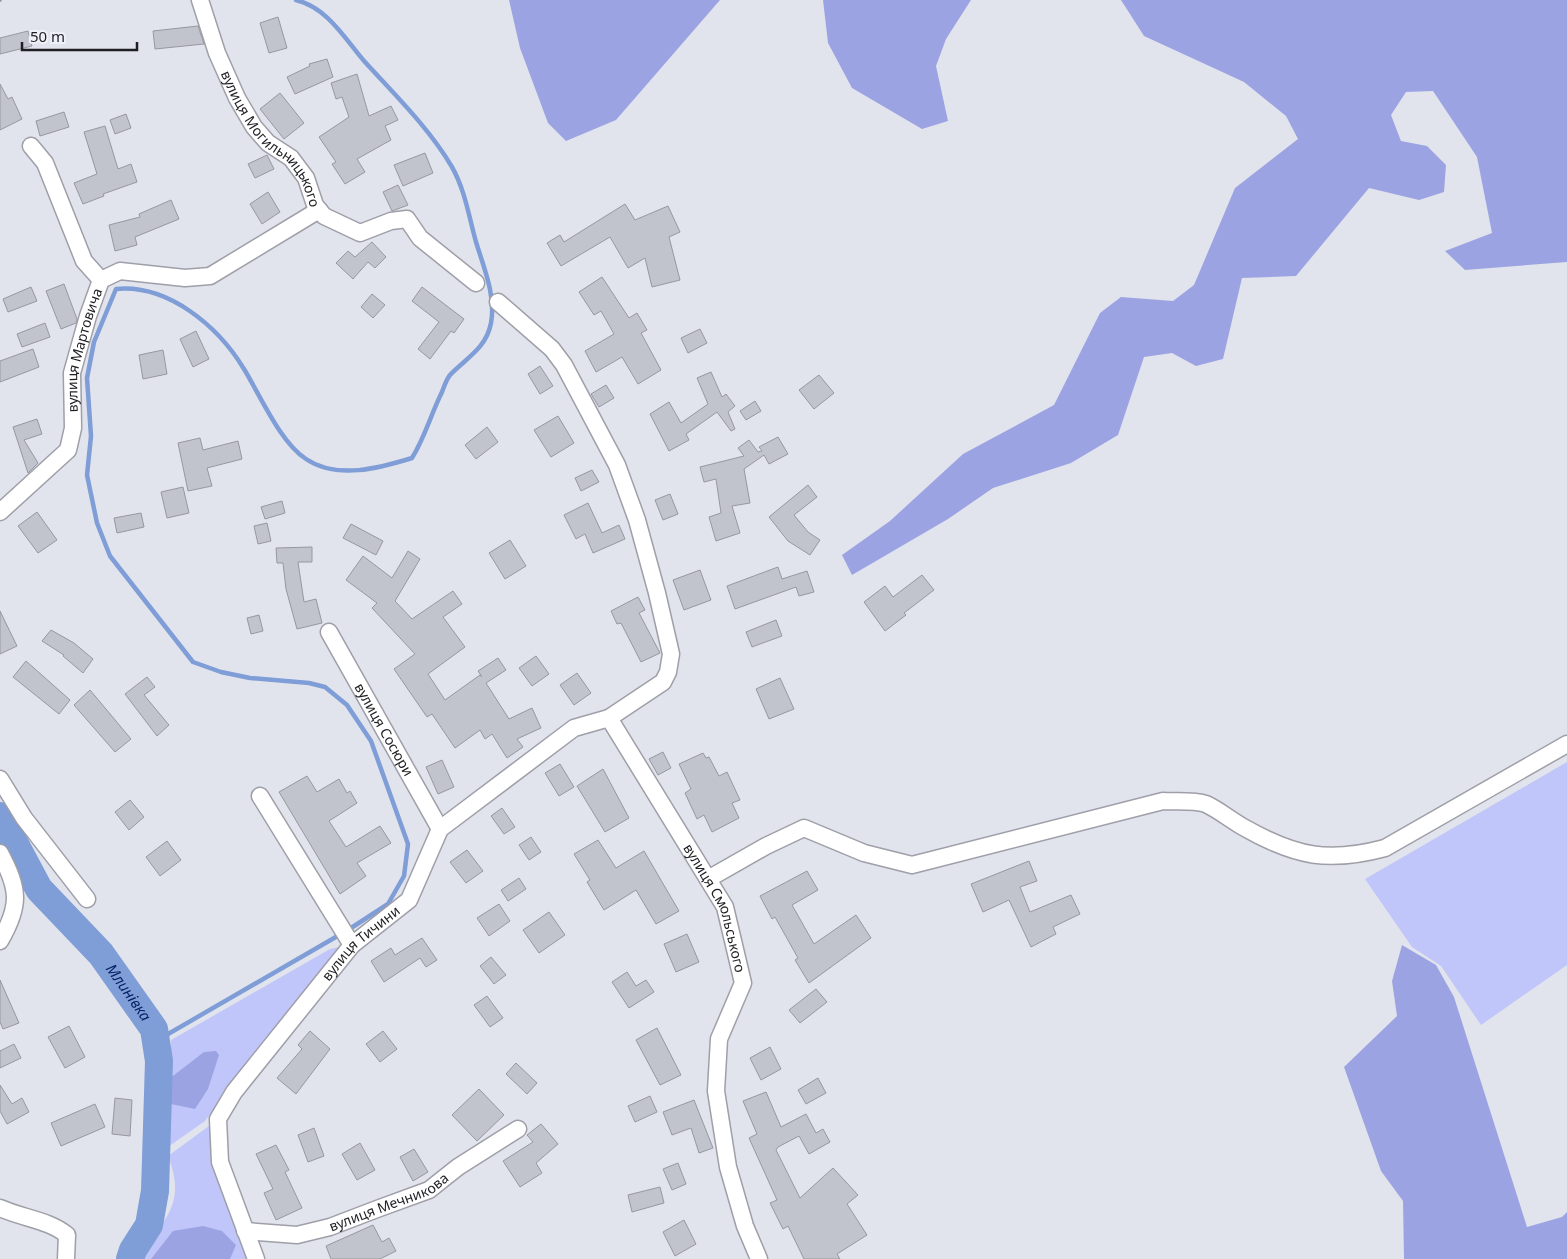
<svg xmlns="http://www.w3.org/2000/svg" width="1567" height="1259" viewBox="0 0 1567 1259" font-family="'Noto Sans',sans-serif">
<style>
.green{fill:#c0c6f9}
.forest{fill:#9ca3e2}
.lines{fill:none;stroke-linecap:round;stroke-linejoin:round}
.stream{stroke:#7f9dd6;stroke-width:4.5}
.river{stroke:#7f9dd6;stroke-width:28}
.building{fill:#c2c4cd;stroke:#9697a0}
.minor-casing{stroke:#9e9fa8;stroke-width:19}
.path{stroke:#898a91;stroke-width:2.5;stroke-dasharray:4 4;stroke-linecap:butt}
.minor{stroke:#fff;stroke-width:16}
.labels{text-anchor:middle;stroke-width:4.5;stroke-linejoin:round;paint-order:stroke}
.street-label{font-size:14px;fill:#1f1f23;stroke:#eff1fa}
.water-label{font-size:15px;font-style:italic;fill:#072365;stroke:#eff1fa}
</style>
<rect width="100%" height="100%" fill="#e2e4ed"/>
<path class="green" d="M 1567,762 L 1567,965 L 1481,1025 L 1441,966 L 1412,947 L 1365,879 Z
M 339,947 L 205,1121 L 165,1149 L 171,1040 L 330,949 Z
M 209,1126 L 216,1167 L 250,1259 L 142,1259 C 161,1218 188,1207 168,1156 Z"/>
<path class="forest" d="M 509,0 L 720,0 L 616,120 L 566,141 L 548,123 L 520,48 Z
M 823,0 L 971,0 L 946,39 L 936,66 L 948,121 L 922,129 L 852,88 L 828,43 Z
M 1121,0 L 1567,0 L 1567,262 L 1465,270 L 1445,251 L 1492,233 L 1477,157 L 1433,91 L 1406,92 L 1391,115 L 1401,141 L 1427,146 L 1446,165 L 1444,192 L 1419,200 L 1369,188 L 1296,276 L 1242,278 L 1223,359 L 1196,366 L 1172,353 L 1144,357 L 1118,435 L 1071,463 L 993,488 L 948,519 L 852,575 L 842,555 L 890,521 L 963,454 L 1054,405 L 1100,313 L 1121,297 L 1173,301 L 1194,285 L 1235,188 L 1298,139 L 1286,116 L 1244,82 L 1144,36 Z
M 1402,945 L 1436,965 L 1454,997 L 1527,1227 L 1562,1217 L 1567,1212 L 1567,1259 L 1404,1259 L 1403,1201 L 1381,1171 L 1344,1067 L 1397,1016 L 1392,981 Z
M 216,1051 L 219,1055 L 208,1089 L 195,1109 L 171,1104 L 163,1094 L 165,1082 L 204,1052 Z
M 203,1226 L 222,1231 L 236,1245 L 230,1259 L 151,1259 L 173,1231 Z"/>
<g class="lines">
<path class="stream" d="M 296,0 C 328,8 345,39 365,62 C 395,95 429,128 452,167 C 465,190 469,217 476,242 C 484,268 496,296 491,323 C 486,349 466,358 450,375 C 446,380 444,387 442,392 C 431,414 425,437 412,458 C 380,468 337,480 306,459 C 280,442 260,395 244,369 C 218,326 168,284 116,289 L 94,342 L 87,378 L 91,436 L 87,475 L 97,523 L 110,556 L 193,662 L 221,672 L 250,678 L 309,683 L 325,687 L 347,705 L 371,741 L 408,844 L 404,876 L 388,904 L 348,930
M 156,1041 L 341,934"/>
<path class="river" id="s1" d="M 0,816 L 39,889 L 101,954 L 154,1029 L 159,1061 L 155,1191 L 149,1225 L 133,1250 L 130,1259"/>
</g>
<path class="building" d="M 278,17 L 287,48 L 269,53 L 260,23 Z
M 198,26 L 204,44 L 155,49 L 153,31 Z
M 28,31 L 32,46 L 0,54 L 0,38 Z
M 327,59 L 333,77 L 295,94 L 287,77 L 310,66 L 309,64 Z
M 357,74 L 369,116 L 391,106 L 398,120 L 385,126 L 391,140 L 357,159 L 365,172 L 345,184 L 332,164 L 336,162 L 319,137 L 349,117 L 342,97 L 336,99 L 331,83 Z
M 0,84 L 8,99 L 12,97 L 22,119 L 0,130 Z
M 280,93 L 304,123 L 284,139 L 260,109 Z
M 64,112 L 69,127 L 40,136 L 36,121 Z
M 126,114 L 131,128 L 115,134 L 110,120 Z
M 105,126 L 118,169 L 131,164 L 137,182 L 103,194 L 104,196 L 83,204 L 74,183 L 97,174 L 84,132 Z
M 425,153 L 433,173 L 403,186 L 394,165 Z
M 267,155 L 274,169 L 255,178 L 248,164 Z
M 398,185 L 408,205 L 392,211 L 383,192 Z
M 268,192 L 280,212 L 262,224 L 250,204 Z
M 171,200 L 179,219 L 135,237 L 137,245 L 115,251 L 109,225 L 140,217 L 139,214 Z
M 625,204 L 635,220 L 668,206 L 680,232 L 669,237 L 680,280 L 652,287 L 645,258 L 628,268 L 610,237 L 561,266 L 547,243 L 560,235 L 564,242 Z
M 372,242 L 386,257 L 375,268 L 368,262 L 353,279 L 336,263 L 348,251 L 355,257 Z
M 602,277 L 629,318 L 637,313 L 647,330 L 641,333 L 661,370 L 638,384 L 622,357 L 596,372 L 585,351 L 614,334 L 601,311 L 594,315 L 579,292 Z
M 64,284 L 77,319 L 76,323 L 61,329 L 46,291 Z
M 31,287 L 37,301 L 8,312 L 3,299 Z
M 422,287 L 464,319 L 454,333 L 451,331 L 430,359 L 418,349 L 439,322 L 412,301 Z
M 372,294 L 385,305 L 373,318 L 361,307 Z
M 45,323 L 50,337 L 22,347 L 17,334 Z
M 700,329 L 707,343 L 688,353 L 681,338 Z
M 196,331 L 209,359 L 193,367 L 180,339 Z
M 33,349 L 39,367 L 0,382 L 0,361 Z
M 163,350 L 167,374 L 143,379 L 139,355 Z
M 540,366 L 553,386 L 540,394 L 528,374 Z
M 711,372 L 722,397 L 726,394 L 735,406 L 728,412 L 735,429 L 731,431 L 717,412 L 686,434 L 689,440 L 669,451 L 650,414 L 669,402 L 681,423 L 708,404 L 697,378 Z
M 819,375 L 834,393 L 814,409 L 799,390 Z
M 606,385 L 614,398 L 599,407 L 591,394 Z
M 755,401 L 761,411 L 746,420 L 740,411 Z
M 558,416 L 574,443 L 551,457 L 534,430 Z
M 37,419 L 42,434 L 24,440 L 38,463 L 28,473 L 13,427 Z
M 487,427 L 498,442 L 476,459 L 465,445 Z
M 778,437 L 788,454 L 769,464 L 764,455 L 744,469 L 750,503 L 732,506 L 740,533 L 716,541 L 709,517 L 721,513 L 716,479 L 704,482 L 700,467 L 744,456 L 738,448 L 749,440 L 758,452 L 762,451 L 759,447 Z
M 200,438 L 203,450 L 238,441 L 242,459 L 207,468 L 212,486 L 188,491 L 178,443 Z
M 592,470 L 599,482 L 581,491 L 575,478 Z
M 808,485 L 817,497 L 794,515 L 808,532 L 820,540 L 810,555 L 788,541 L 769,517 Z
M 183,487 L 189,513 L 167,518 L 161,492 Z
M 670,494 L 678,514 L 663,520 L 655,500 Z
M 282,501 L 285,513 L 265,519 L 261,507 Z
M 588,503 L 602,533 L 619,525 L 625,539 L 593,553 L 585,534 L 576,539 L 564,515 Z
M 37,512 L 57,540 L 38,553 L 18,526 Z
M 141,513 L 144,527 L 117,533 L 114,518 Z
M 267,523 L 271,541 L 258,544 L 254,526 Z
M 351,524 L 383,541 L 376,555 L 343,538 Z
M 510,540 L 526,566 L 505,579 L 489,553 Z
M 312,547 L 312,562 L 298,562 L 304,602 L 316,599 L 322,623 L 297,629 L 286,589 L 283,563 L 277,563 L 276,548 Z
M 408,551 L 420,559 L 395,601 L 412,619 L 453,591 L 462,604 L 443,617 L 465,647 L 428,674 L 445,700 L 480,675 L 482,677 L 478,671 L 498,658 L 506,670 L 486,683 L 509,719 L 532,708 L 541,728 L 517,739 L 523,747 L 507,758 L 492,734 L 485,739 L 480,730 L 455,748 L 432,714 L 427,717 L 394,669 L 415,654 L 372,608 L 377,603 L 346,580 L 363,556 L 392,578 Z
M 778,567 L 782,579 L 807,571 L 814,592 L 799,596 L 796,587 L 735,609 L 727,586 Z
M 700,570 L 711,600 L 684,610 L 673,580 Z
M 922,575 L 934,590 L 904,613 L 906,615 L 885,631 L 864,602 L 885,586 L 893,597 Z
M 638,597 L 645,610 L 639,613 L 660,653 L 641,662 L 621,623 L 617,624 L 611,611 Z
M 0,611 L 17,646 L 0,654 Z
M 259,615 L 263,631 L 251,634 L 247,618 Z
M 776,620 L 782,636 L 752,647 L 746,632 Z
M 51,630 L 74,643 L 93,659 L 83,673 L 63,656 L 64,655 L 42,641 Z
M 536,656 L 549,674 L 532,686 L 519,668 Z
M 26,661 L 70,700 L 59,714 L 13,677 Z
M 577,673 L 591,693 L 574,705 L 560,685 Z
M 147,677 L 155,687 L 144,695 L 169,725 L 157,736 L 125,694 Z
M 780,678 L 794,709 L 769,719 L 756,689 Z
M 90,690 L 131,739 L 115,752 L 74,705 Z
M 663,752 L 671,768 L 658,775 L 649,759 Z
M 703,753 L 706,758 L 709,757 L 719,776 L 727,772 L 740,800 L 732,803 L 739,818 L 712,832 L 704,815 L 697,819 L 685,793 L 691,789 L 679,764 Z
M 442,760 L 454,787 L 438,794 L 426,767 Z
M 560,764 L 574,787 L 559,796 L 545,773 Z
M 603,769 L 629,818 L 605,832 L 577,786 Z
M 307,776 L 317,792 L 339,779 L 347,793 L 350,791 L 357,803 L 329,821 L 346,847 L 380,826 L 391,843 L 357,863 L 366,876 L 340,894 L 279,792 Z
M 130,800 L 144,817 L 129,830 L 115,812 Z
M 502,808 L 515,827 L 504,834 L 491,816 Z
M 531,837 L 541,852 L 529,860 L 519,845 Z
M 598,840 L 616,868 L 644,851 L 679,911 L 656,924 L 636,890 L 604,910 L 587,882 L 590,880 L 574,854 Z
M 167,841 L 181,860 L 160,876 L 146,857 Z
M 467,850 L 483,871 L 466,883 L 450,862 Z
M 1029,861 L 1037,881 L 1020,887 L 1030,912 L 1071,895 L 1080,914 L 1053,927 L 1056,934 L 1031,947 L 1009,900 L 983,912 L 971,884 Z
M 807,871 L 818,890 L 792,905 L 814,944 L 856,915 L 871,938 L 809,983 L 795,960 L 798,958 L 775,917 L 772,919 L 760,896 Z
M 519,878 L 526,889 L 508,901 L 501,890 Z
M 499,904 L 510,921 L 489,936 L 477,918 Z
M 549,912 L 565,935 L 539,953 L 523,930 Z
M 687,934 L 699,962 L 676,972 L 664,944 Z
M 422,938 L 437,960 L 426,967 L 420,958 L 384,982 L 371,961 L 391,948 L 395,955 Z
M 491,957 L 506,975 L 494,984 L 480,966 Z
M 627,972 L 636,986 L 646,980 L 654,992 L 629,1008 L 612,982 Z
M 0,980 L 19,1023 L 3,1029 L 0,1022 Z
M 816,989 L 827,1002 L 800,1023 L 789,1010 Z
M 487,996 L 503,1018 L 490,1027 L 474,1005 Z
M 69,1026 L 85,1057 L 65,1068 L 48,1037 Z
M 657,1028 L 681,1075 L 660,1085 L 636,1040 Z
M 310,1031 L 330,1049 L 296,1094 L 277,1078 L 302,1049 L 298,1045 Z
M 383,1031 L 397,1049 L 380,1062 L 366,1044 Z
M 14,1044 L 21,1058 L 0,1068 L 0,1051 Z
M 770,1047 L 781,1069 L 761,1080 L 750,1058 Z
M 516,1063 L 537,1083 L 527,1094 L 506,1074 Z
M 818,1078 L 826,1093 L 806,1104 L 798,1090 Z
M 0,1085 L 12,1104 L 22,1098 L 29,1112 L 7,1124 L 0,1111 Z
M 479,1089 L 504,1115 L 477,1141 L 452,1115 Z
M 766,1092 L 781,1127 L 806,1114 L 816,1133 L 823,1129 L 830,1142 L 809,1154 L 799,1136 L 778,1147 L 776,1150 L 800,1198 L 833,1168 L 858,1195 L 847,1204 L 867,1235 L 837,1254 L 840,1259 L 804,1259 L 788,1226 L 783,1229 L 770,1203 L 777,1200 L 749,1138 L 757,1134 L 743,1101 Z
M 650,1096 L 657,1112 L 635,1122 L 628,1106 Z
M 115,1098 L 132,1100 L 130,1136 L 112,1134 Z
M 694,1100 L 713,1148 L 699,1153 L 691,1128 L 672,1135 L 663,1112 Z
M 95,1104 L 105,1127 L 61,1146 L 51,1123 Z
M 541,1124 L 558,1144 L 536,1163 L 542,1173 L 520,1187 L 503,1161 L 533,1142 L 527,1135 Z
M 314,1128 L 324,1156 L 308,1162 L 298,1135 Z
M 360,1143 L 375,1170 L 357,1180 L 342,1154 Z
M 276,1145 L 289,1170 L 285,1172 L 302,1208 L 276,1220 L 264,1193 L 273,1189 L 256,1154 Z
M 414,1149 L 428,1172 L 413,1181 L 400,1157 Z
M 678,1163 L 686,1184 L 672,1190 L 663,1169 Z
M 660,1187 L 664,1203 L 632,1212 L 628,1195 Z
M 684,1220 L 696,1244 L 675,1256 L 663,1232 Z
M 373,1225 L 382,1242 L 389,1238 L 396,1251 L 380,1259 L 331,1259 L 326,1246 Z"/>
<g class="lines">
<defs>
<g id="minor">
<path id="s2" d="M 200,0 L 217,53 L 237,98 L 254,127 L 268,143 L 291,158 L 306,178 L 315,205 L 324,216 L 360,233 L 391,221 L 407,219 L 420,238 L 476,283"/>
<path d="M 31,146 L 45,163 L 84,261 L 101,280"/>
<path id="s3" d="M 0,512 L 68,450 L 73,428 L 72,373 L 88,316 L 101,280 L 120,271 L 185,278 L 210,276 L 319,210"/>
<path id="s4" d="M 329,632 L 440,829"/>
<path id="s5" d="M 609,718 L 725,907 L 743,983 L 719,1039 L 716,1091 L 728,1167 L 745,1226 L 759,1259"/>
<path d="M 0,779 L 24,818 L 87,899"/>
<path d="M 260,796 L 352,945"/>
<path d="M 0,853 C 19,889 21,905 0,941"/>
<path d="M 708,879 L 766,846 L 804,828 L 864,853 L 912,865 L 1163,801 C 1176,802 1194,800 1206,804 C 1219,810 1232,821 1245,828 C 1296,857 1329,863 1385,848 L 1567,744"/>
<path d="M 0,1208 C 22,1218 49,1220 67,1235 L 66,1259"/>
<path id="s6" d="M 245,1231 L 297,1235 L 330,1227 L 377,1209 L 429,1190 L 458,1167 L 518,1129"/>
<path id="s7" d="M 256,1259 L 220,1162 L 218,1119 L 234,1092 L 352,945 L 409,900 L 440,829 L 574,728 L 609,718 L 663,682 L 668,672 L 671,654 L 657,593 L 637,520 L 617,465 L 564,365 L 552,349 L 498,302"/>
</g>
</defs>
<use href="#minor" class="minor-casing"/>
<path class="path" d="M 0,1 L 1,0"/>
<use href="#minor" class="minor"/>
</g>
<g class="labels">
<g class="street-label">
<text dy="5" stroke="none"><textPath href="#s2" startOffset="159">вулиця Могильницького</textPath></text>
<text dy="5" stroke="none"><textPath href="#s3" startOffset="194">вулиця Мартовича</textPath></text>
<text dy="5" stroke="none"><textPath href="#s4" startOffset="112">вулиця Сосюри</textPath></text>
<text dy="5" stroke="none"><textPath href="#s5" startOffset="219">вулиця Смольського</textPath></text>
<text dy="5" stroke="none"><textPath href="#s7" startOffset="374">вулиця Тичини</textPath></text>
<text dy="5" stroke="none"><textPath href="#s6" startOffset="150">вулиця Мечникова</textPath></text>
</g>
<g class="water-label">
<text dy="5" stroke="none"><textPath href="#s1" startOffset="220">Млинівка</textPath></text>
</g>
</g>
<path d="M22 42v8h115v-8" fill="none" stroke="#1f1f23" stroke-width="2.5"/>
<text x="30" y="42" font-size="15" fill="#1f1f23" stroke="#eff1fa" stroke-width="4" paint-order="stroke">50 m</text>
</svg>
